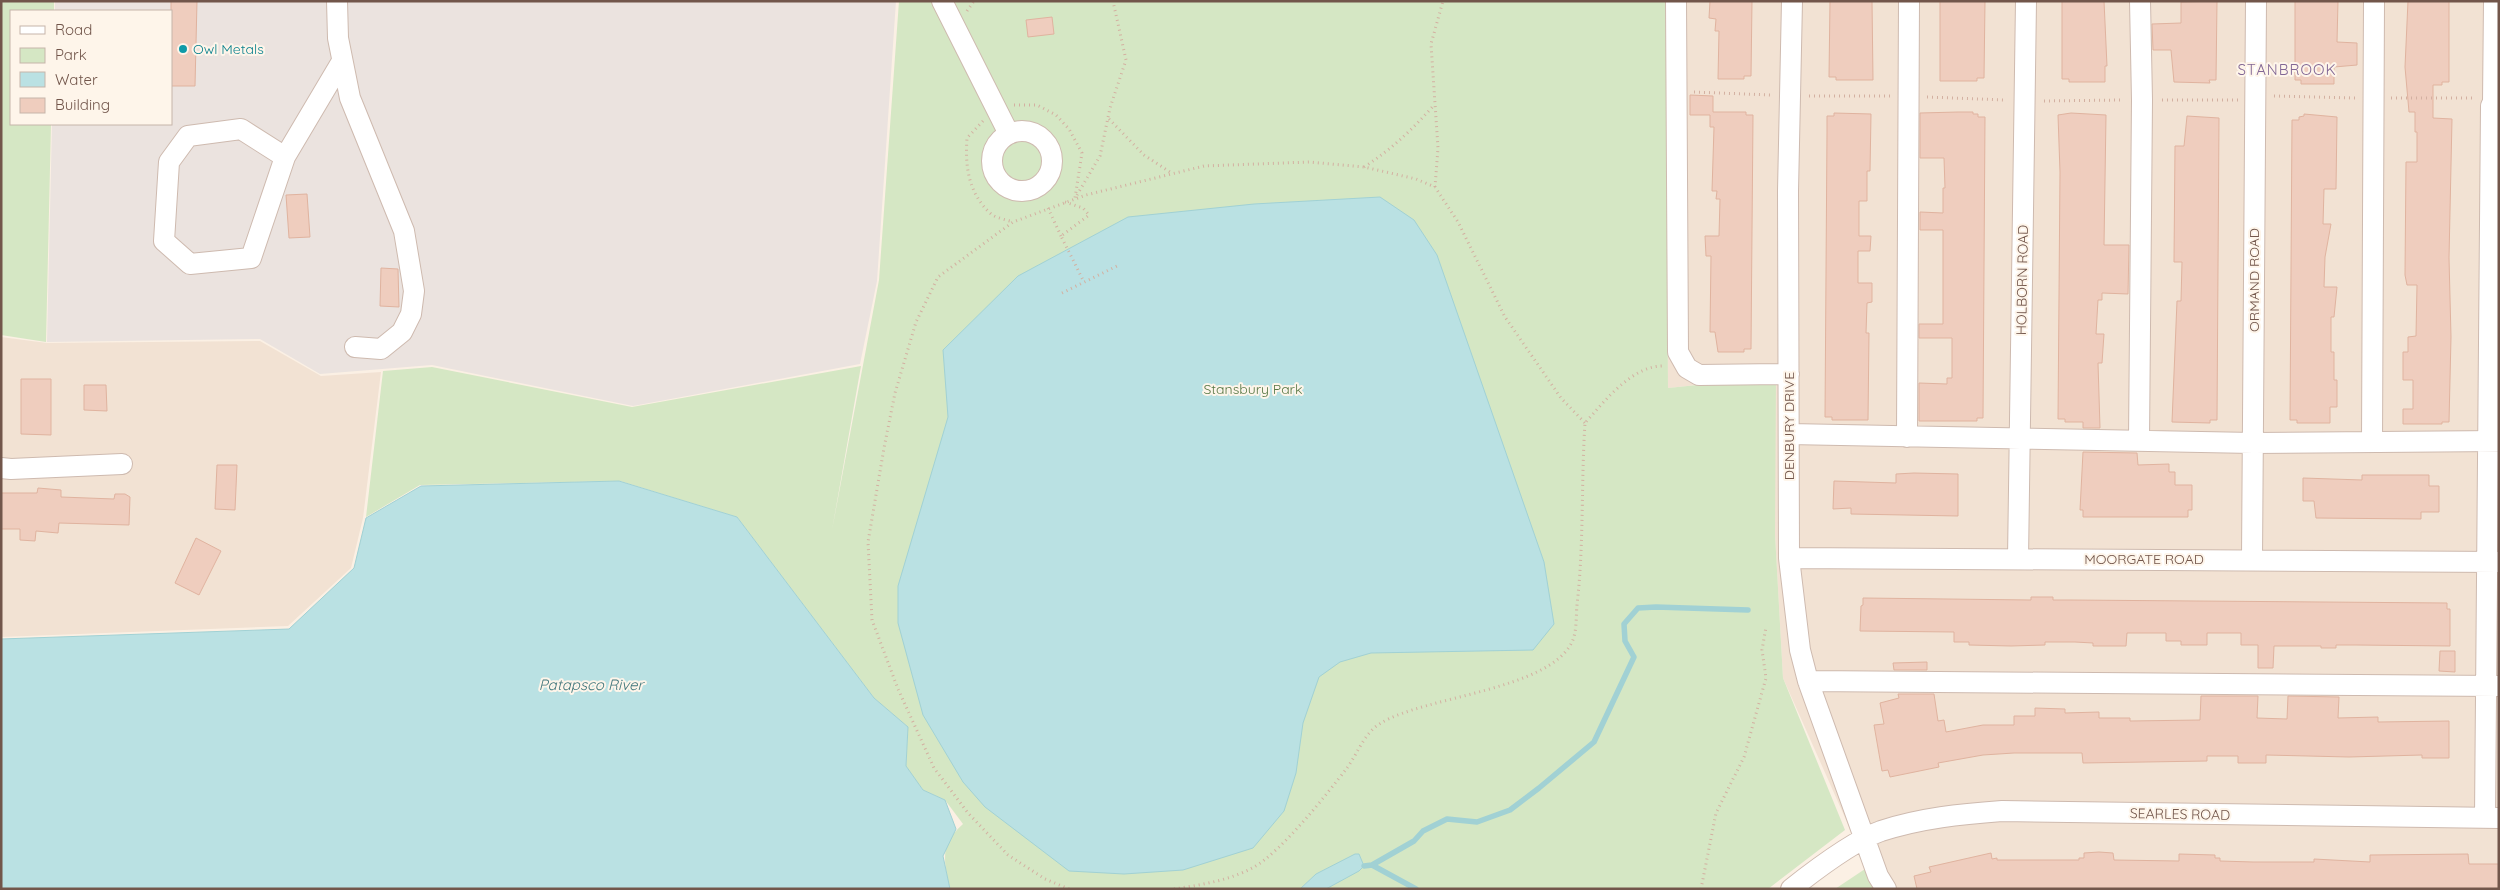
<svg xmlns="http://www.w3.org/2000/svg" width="2500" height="890" viewBox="0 0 2500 890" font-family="Quicksand,sans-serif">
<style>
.residential{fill:#f2e2d3}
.industrial{fill:#ebe3df}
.green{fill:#d5e7c4}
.water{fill:#bae1e3;stroke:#a1d1d4}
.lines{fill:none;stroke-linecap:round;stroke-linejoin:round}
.stream{stroke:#a1d1d4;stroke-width:5.5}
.building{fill:#efcdbe;stroke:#e0b39f}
.minor-casing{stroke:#cebaaf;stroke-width:22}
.path{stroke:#d3b0a1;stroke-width:3;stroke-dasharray:1 4;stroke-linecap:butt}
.minor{stroke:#fff;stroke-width:20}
.culture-dot{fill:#0f9aa8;stroke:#fef5ea;stroke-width:2}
.labels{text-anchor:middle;stroke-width:4;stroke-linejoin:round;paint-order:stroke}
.culture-label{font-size:14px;fill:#0d838f;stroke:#fef5ea;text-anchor:start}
.street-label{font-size:14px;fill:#72564b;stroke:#fef5ea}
.park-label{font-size:14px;fill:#577744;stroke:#fef5ea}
.neighbourhood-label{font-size:15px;letter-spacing:1px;fill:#826795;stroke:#fef5ea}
.water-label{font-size:15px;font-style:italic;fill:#43787d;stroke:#fef5ea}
</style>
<rect width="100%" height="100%" fill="#fbf0e4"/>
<path class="residential" d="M 1666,1 L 2499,1 L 2499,889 L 1882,889 L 1866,865 L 1783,678 L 1775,534 L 1775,377 L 1668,388 Z
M 1,337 L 47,343 L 260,341 L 321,376 L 381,372 L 363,518 L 351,568 L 288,626 L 1,637 Z"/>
<path class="industrial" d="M 55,1 L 896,1 L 877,281 L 860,364 L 633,406 L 432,365 L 320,374 L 260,339 L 47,342 L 52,124 L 171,124 L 171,11 L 55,11 Z"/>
<path class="green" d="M 1,1 L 54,1 L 54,11 L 11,11 L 11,124 L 51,124 L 46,342 L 1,335 Z
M 899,1 L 1666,1 L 1668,388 L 1776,377 L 1775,534 L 1783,678 L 1845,830 L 1768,889 L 1326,889 L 1359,854 L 1316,874 L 1300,889 L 950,889 C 944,861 939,845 963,824 L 945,800 L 923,790 L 906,766 L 908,727 L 874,698 L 737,517 L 620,481 L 420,485 L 366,517 L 383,371 L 432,367 L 632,407 L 861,366 L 832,530 L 879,280 Z
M 1865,869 L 1878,889 L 1835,889 Z"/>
<path class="water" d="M 1380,197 L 1414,220 L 1437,255 L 1544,562 L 1554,624 L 1533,650 L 1371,653 L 1340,662 L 1319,677 L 1303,723 L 1296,773 L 1284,811 L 1253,848 L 1183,870 L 1124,874 L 1069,871 L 985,807 L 963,782 L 923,715 L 898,623 L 898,586 L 948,417 L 943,350 L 1018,276 L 1128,217 L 1254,204 Z
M 619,481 L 737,517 L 874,698 L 908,727 L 906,766 L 923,790 L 945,800 L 956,829 L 943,856 L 950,889 L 1,889 L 1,639 L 289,629 L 354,568 L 366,518 L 421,486 Z
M 1355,854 L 1359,854 L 1364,866 L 1359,871 L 1326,889 L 1300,889 L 1316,874 Z"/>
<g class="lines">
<path class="stream" d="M 1372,865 L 1414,841 L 1423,831 L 1447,819 L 1477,822 L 1510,810 L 1539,788 L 1594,742 L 1634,657 L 1625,641 L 1624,624 L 1638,608 L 1656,607 L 1748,610
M 1364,866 L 1372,865 L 1416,889"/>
</g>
<path class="building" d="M 171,1 L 197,1 L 195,86 L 171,86 Z
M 1710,1 L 1752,1 L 1751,76 L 1744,76 L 1744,79 L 1718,79 L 1719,31 L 1715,31 L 1716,19 L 1709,18 Z
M 1830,1 L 1872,1 L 1873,80 L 1836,80 L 1836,77 L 1829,77 Z
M 1940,1 L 1985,1 L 1984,78 L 1977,78 L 1977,81 L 1940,81 Z
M 2062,1 L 2104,1 L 2107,66 L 2105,66 L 2105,82 L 2069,82 L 2069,79 L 2062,79 Z
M 2217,1 L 2216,80 L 2209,80 L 2210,83 L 2174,82 L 2171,50 L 2153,50 L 2152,24 L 2181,23 L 2181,2 Z
M 2295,1 L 2338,1 L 2337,42 L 2357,43 L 2357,65 L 2334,67 L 2334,84 L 2301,84 L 2301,80 L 2295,80 Z
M 2408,1 L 2449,1 L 2449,82 L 2442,82 L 2442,85 L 2433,85 L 2433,118 L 2452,119 L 2449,258 L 2451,337 L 2449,422 L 2442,422 L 2442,424 L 2403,424 L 2403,409 L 2413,409 L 2413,380 L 2403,380 L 2403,352 L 2408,352 L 2408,337 L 2416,336 L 2417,285 L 2407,285 L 2405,275 L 2406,162 L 2417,162 L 2417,132 L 2415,132 L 2415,112 L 2409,112 L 2405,67 Z
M 1052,17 L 1054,34 L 1028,37 L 1026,20 Z
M 1690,95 L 1713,96 L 1713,112 L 1746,112 L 1746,115 L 1753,115 L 1751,349 L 1744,349 L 1744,352 L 1718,352 L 1715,332 L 1710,332 L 1711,256 L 1706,256 L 1705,236 L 1719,236 L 1720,199 L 1716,199 L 1717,191 L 1712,191 L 1714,127 L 1710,127 L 1710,115 L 1690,115 Z
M 1958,112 L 1973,112 L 1973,114 L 1978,114 L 1978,117 L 1985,117 L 1983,418 L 1977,418 L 1977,421 L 1919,421 L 1919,383 L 1947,384 L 1947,378 L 1952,378 L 1952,338 L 1919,338 L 1919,324 L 1943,324 L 1943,230 L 1920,230 L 1920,212 L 1943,213 L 1943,188 L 1945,188 L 1944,158 L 1920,158 L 1920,113 Z
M 1834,113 L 1871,114 L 1870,171 L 1867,171 L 1867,201 L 1859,201 L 1859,236 L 1871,236 L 1870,251 L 1858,251 L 1858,283 L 1872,283 L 1872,302 L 1867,303 L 1866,333 L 1869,333 L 1868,420 L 1832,420 L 1832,417 L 1825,417 L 1827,132 L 1827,116 L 1834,116 Z
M 2071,113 L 2106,115 L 2104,245 L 2129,245 L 2128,294 L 2102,293 L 2102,300 L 2098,300 L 2096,334 L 2104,334 L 2102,363 L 2098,363 L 2100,428 L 2083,428 L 2083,422 L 2065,422 L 2065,419 L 2058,419 L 2060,172 L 2058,115 Z
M 2304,114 L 2337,117 L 2336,189 L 2324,189 L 2323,224 L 2331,224 L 2325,257 L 2324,287 L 2337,287 L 2334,317 L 2331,317 L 2331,352 L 2334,352 L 2334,380 L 2337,380 L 2337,407 L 2330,407 L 2330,423 L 2297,423 L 2297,420 L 2290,420 L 2292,120 L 2299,120 L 2299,117 L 2304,116 Z
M 2187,116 L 2219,118 L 2217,420 L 2210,420 L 2210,423 L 2172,422 L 2177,301 L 2181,301 L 2182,262 L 2174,262 L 2175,146 L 2184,146 Z
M 307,194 L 310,237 L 289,238 L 286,195 Z
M 381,268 L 398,269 L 399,307 L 380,306 Z
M 21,379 L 51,379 L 51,435 L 21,434 Z
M 84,385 L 106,385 L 107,411 L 84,410 Z
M 2083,452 L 2137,453 L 2138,465 L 2169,464 L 2169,472 L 2175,472 L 2175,485 L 2192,485 L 2192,510 L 2188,510 L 2188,517 L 2083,517 L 2083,510 L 2080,510 Z
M 217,465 L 237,465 L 235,510 L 215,509 Z
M 1914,473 L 1958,474 L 1958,516 L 1851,514 L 1851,508 L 1833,509 L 1834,481 L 1896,483 L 1896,474 Z
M 2362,475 L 2429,475 L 2429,486 L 2439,486 L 2439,512 L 2421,512 L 2421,519 L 2316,518 L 2314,501 L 2303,501 L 2303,478 L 2362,480 Z
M 38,488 L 61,490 L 61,497 L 114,499 L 115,494 L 125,494 L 130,497 L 129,525 L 59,523 L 58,533 L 36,531 L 35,541 L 20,540 L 20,529 L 1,529 L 1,493 L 37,493 Z
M 196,538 L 221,551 L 199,595 L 175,583 Z
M 2031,597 L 2053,597 L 2053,600 L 2071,600 L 2447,603 L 2447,609 L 2450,609 L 2450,646 L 2357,645 L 2336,645 L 2336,648 L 2321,648 L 2321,646 L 2274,646 L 2273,668 L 2258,668 L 2258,645 L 2241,645 L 2241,633 L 2207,633 L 2207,645 L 2181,645 L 2181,641 L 2166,641 L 2166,633 L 2127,633 L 2126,646 L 2093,646 L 2093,643 L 2075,642 L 2045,642 L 2045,645 L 2011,646 L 1969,645 L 1969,642 L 1954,642 L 1954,632 L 1860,631 L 1861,606 L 1863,605 L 1863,598 L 2031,600 Z
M 2440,651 L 2455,651 L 2455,672 L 2439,671 Z
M 1927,662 L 1927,670 L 1894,670 L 1893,663 Z
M 1898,694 L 1934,694 L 1938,721 L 1944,720 L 1946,732 L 1983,725 L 2014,725 L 2014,716 L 2035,716 L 2035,708 L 2065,709 L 2065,713 L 2099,712 L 2099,718 L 2130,718 L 2130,721 L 2200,720 L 2201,696 L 2258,696 L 2257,718 L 2287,719 L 2288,696 L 2339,697 L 2338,718 L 2378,717 L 2378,722 L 2449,721 L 2449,758 L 2422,758 L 2422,755 L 2349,757 L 2266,755 L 2266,763 L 2238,763 L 2238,756 L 2207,756 L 2207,761 L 2083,763 L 2082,753 L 2014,753 L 1983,755 L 1938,763 L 1939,767 L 1890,777 L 1888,770 L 1882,771 L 1874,725 L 1884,724 L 1880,703 L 1899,698 Z
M 2099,852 L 2113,853 L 2114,860 L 2179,861 L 2179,854 L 2215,855 L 2215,858 L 2220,858 L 2220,861 L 2253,862 L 2314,862 L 2314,859 L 2370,862 L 2370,855 L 2468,854 L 2469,864 L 2499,864 L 2499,889 L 1917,889 L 1914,876 L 1931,872 L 1929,867 L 1991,853 L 1992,859 L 1997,858 L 1997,860 L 2079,860 L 2079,858 L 2084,858 L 2084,853 Z"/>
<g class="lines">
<defs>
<path id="minor" d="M 337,1 L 338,38 L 350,98 L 404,231 L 414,291 L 411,314 L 402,332 L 381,349 L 355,347
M 942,1 L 1009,134
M 1676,1 L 1678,352 L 1687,368 L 1699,375 L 1789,374
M 1792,1 L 1788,191 L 1789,558 L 1800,650 L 1808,681 L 1878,876 L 1886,889
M992 161a30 30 0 1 1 60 0a30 30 0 1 1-60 0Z
M 285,157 L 241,129 L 188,136 L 169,162 L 164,241 L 190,264 L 251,258 L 285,157 L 342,61
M 1789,434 L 2253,443 L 2499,441
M 1907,437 L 1909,1
M 2139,441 L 2142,100 L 2140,1
M 2372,442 L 2374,1
M 1,468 L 11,469 L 122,464
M 1789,558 L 2499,562
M 2018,559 L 2026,1
M 2252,559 L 2256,1
M 1808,681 L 2499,686
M 2485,817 L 2491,106 L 2493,102 L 2494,1
M 1791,889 C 1815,870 1853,841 1881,831 C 1921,818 1961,814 2002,811 L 2499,818"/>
</defs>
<use href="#minor" class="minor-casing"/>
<path class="path" d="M 967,11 L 974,1
M 1694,92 L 1770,95
M 1809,96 L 1890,96
M 2274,96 L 2355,98
M 1927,97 L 2005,100
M 2391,98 L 2475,98
M 2162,100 L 2238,100
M 2044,101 L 2123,100
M 1014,105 L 1037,105 L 1056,115 L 1069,129 L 1082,153 L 1075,198
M 1109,119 L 1144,155 L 1173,174
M 983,121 L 967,138 C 965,166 968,193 991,214 C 996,218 1007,220 1013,222
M 1364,167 C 1392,149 1413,129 1434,105
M 1435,187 L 1438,148 L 1431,44 L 1443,1
M 1077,195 L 1100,156 L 1110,108 L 1126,60 L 1113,1
M 1065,202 L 1083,208 L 1089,215 L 1061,236 L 1084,282
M 1048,208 L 1061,236
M 1062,293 L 1117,266
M 1069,889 L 1045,879 L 1008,855 L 968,813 L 934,768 L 898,689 L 872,620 L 868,542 L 884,448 L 895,393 L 916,322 L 938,277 L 1013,222 L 1086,195 L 1204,166 L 1309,162 L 1364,167 L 1416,179 L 1435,187 L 1458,222 L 1505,317 L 1561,398 L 1585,423
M 1174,889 C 1201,885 1231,880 1254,867 C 1282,851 1327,794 1347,768 C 1358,753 1364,733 1381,723 C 1426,696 1549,690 1572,642 C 1577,632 1576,615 1577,605 C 1584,544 1581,484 1585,423 C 1604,402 1632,365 1664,366
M 1701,889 L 1716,813 L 1744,757 L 1766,678 L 1762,650 L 1766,627"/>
<use href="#minor" class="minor"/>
</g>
<circle class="culture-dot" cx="183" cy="49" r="5"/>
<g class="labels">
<g class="culture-label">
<text x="193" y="54">Owl Metals</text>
</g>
<g class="street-label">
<text transform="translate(2022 280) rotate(-89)" y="5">HOLBORN ROAD</text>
<text transform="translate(2254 280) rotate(-90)" y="5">ORMAND ROAD</text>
<text transform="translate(1789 426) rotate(-90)" y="5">DENBURY DRIVE</text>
<text x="2144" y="564">MOORGATE ROAD</text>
<text transform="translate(2180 814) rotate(1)" y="5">SEARLES ROAD</text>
</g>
<g class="park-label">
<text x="1253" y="394">Stansbury Park</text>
</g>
<g class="neighbourhood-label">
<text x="2287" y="75">STANBROOK</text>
</g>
<g class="water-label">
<text x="591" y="690">Patapsco River</text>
</g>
</g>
<rect width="2500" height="890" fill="none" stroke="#72564b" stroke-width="5"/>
<rect x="10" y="10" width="162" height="115" fill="#fef5ea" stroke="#c6b5aa"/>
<rect x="20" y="26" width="25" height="8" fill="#ffffff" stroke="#c6b5aa"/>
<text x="55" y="35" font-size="15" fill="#72564b">Road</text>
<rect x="20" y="48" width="25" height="15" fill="#d5e7c4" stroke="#c6b5aa"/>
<text x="55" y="60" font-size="15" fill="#72564b">Park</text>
<rect x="20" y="72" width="25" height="15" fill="#bae1e3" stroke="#c6b5aa"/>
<text x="55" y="85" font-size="15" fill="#72564b">Water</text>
<rect x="20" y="98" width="25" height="15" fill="#efcdbe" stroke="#c6b5aa"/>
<text x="55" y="110" font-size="15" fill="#72564b">Building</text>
</svg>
